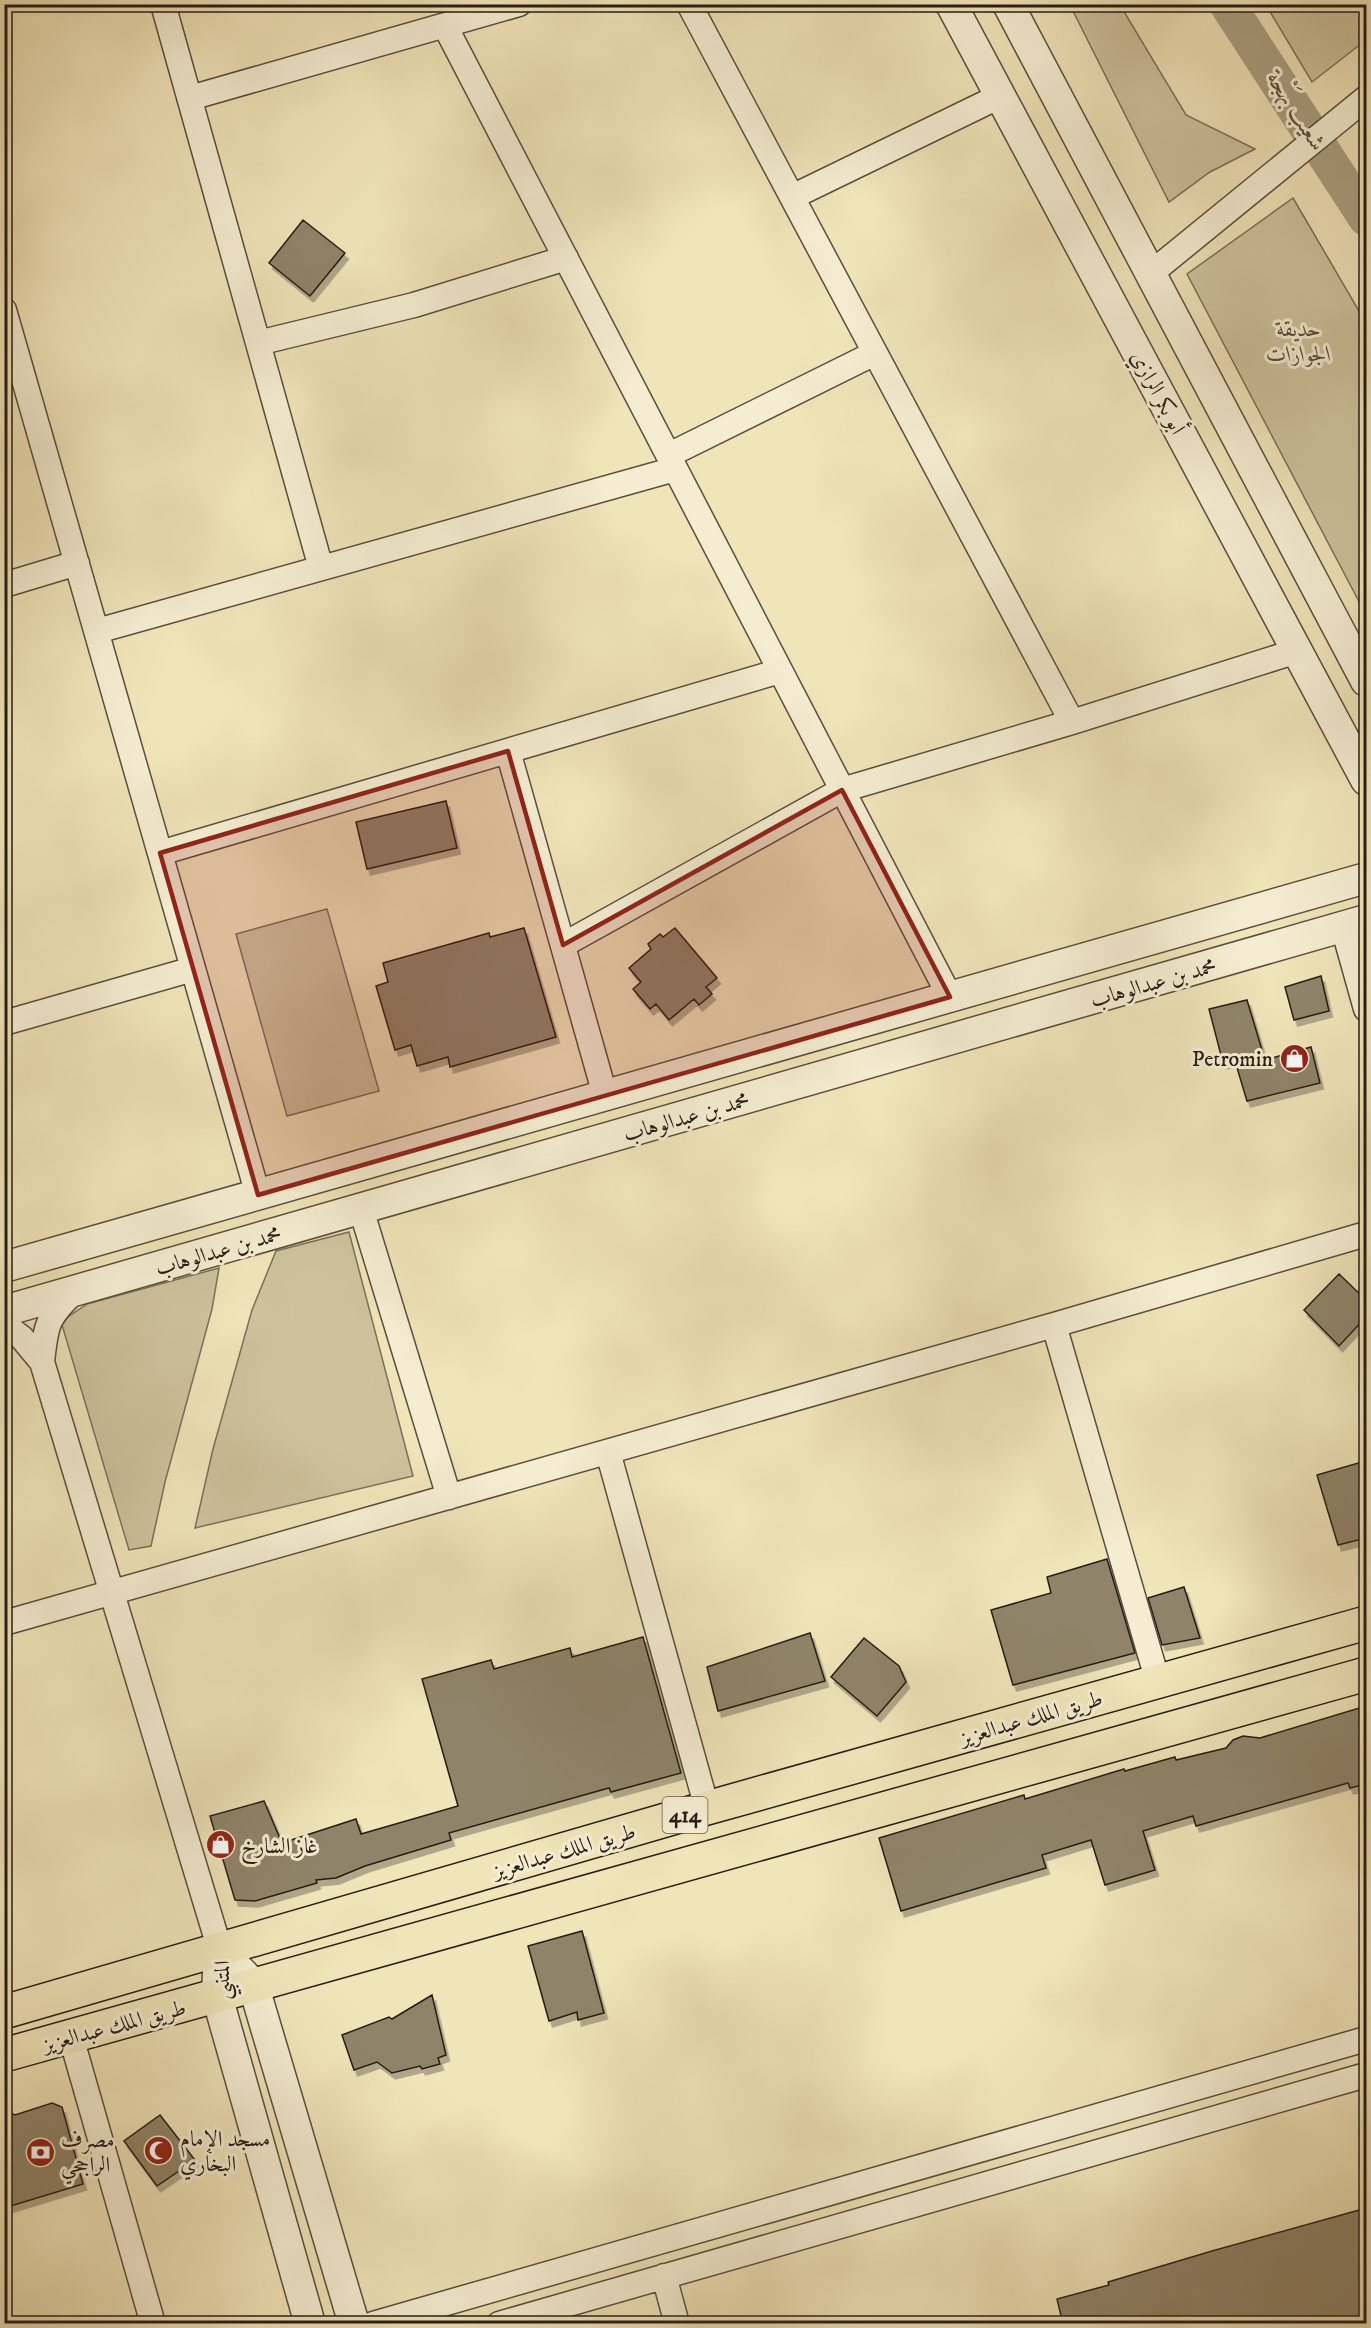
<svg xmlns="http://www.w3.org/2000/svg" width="1371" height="2328" viewBox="0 0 1371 2328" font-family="'IM FELL DW Pica',Amiri,serif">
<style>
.green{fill:#cec29d;stroke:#7a7059;stroke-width:1.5}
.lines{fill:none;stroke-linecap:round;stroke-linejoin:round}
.river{stroke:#aba081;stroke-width:36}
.building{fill:#8f846a;stroke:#261d15;stroke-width:1.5;filter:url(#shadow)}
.minor-casing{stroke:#584f3e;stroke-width:27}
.tertiary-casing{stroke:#584f3e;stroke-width:33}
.trunk-casing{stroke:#261d15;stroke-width:36}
.minor{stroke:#f5edd2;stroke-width:24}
.tertiary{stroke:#f5edd2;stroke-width:30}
.trunk{stroke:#f0e4b9;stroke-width:33}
.marked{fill:#8f2418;fill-opacity:0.2;stroke:#8f2418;stroke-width:4.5;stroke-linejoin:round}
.labels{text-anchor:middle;stroke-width:6;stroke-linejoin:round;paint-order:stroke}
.shield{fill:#f5edd2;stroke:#645b4e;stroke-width:1.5}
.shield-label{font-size:21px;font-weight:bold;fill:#261d15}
.park-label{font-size:22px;font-style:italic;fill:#584f3e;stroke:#f5edd2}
.street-label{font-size:22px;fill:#261d15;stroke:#f5edd2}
.poi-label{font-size:22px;fill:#261d15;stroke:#f5edd2;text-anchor:start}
.water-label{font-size:24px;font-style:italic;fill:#5b5140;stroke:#f5edd2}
</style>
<defs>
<filter id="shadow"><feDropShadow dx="3.5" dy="6" stdDeviation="0" flood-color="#0004"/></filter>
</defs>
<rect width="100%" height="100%" fill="#f0e4b9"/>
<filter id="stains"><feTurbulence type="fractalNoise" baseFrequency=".00333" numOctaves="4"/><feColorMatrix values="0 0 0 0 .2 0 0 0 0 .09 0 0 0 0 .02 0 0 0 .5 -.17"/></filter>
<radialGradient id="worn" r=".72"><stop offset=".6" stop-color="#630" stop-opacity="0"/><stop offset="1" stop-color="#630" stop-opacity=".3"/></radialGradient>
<path class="green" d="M 1070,5 L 1120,5 L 1186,115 L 1255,149 L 1210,172 L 1169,202 Z
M 1266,5 L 1366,5 L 1366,40 L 1312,82 Z
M 1293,198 L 1366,323 L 1366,615 L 1187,274 Z
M 327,909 L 379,1091 L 287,1116 L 236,934 Z
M 349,1232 L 413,1476 L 195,1528 L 213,1449 L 252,1310 L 276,1251 Z
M 219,1268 L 212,1309 L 165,1482 L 151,1546 L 129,1550 L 62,1325 L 68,1317 L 87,1304 Z"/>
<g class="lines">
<path class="river" d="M 1227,4 L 1366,218"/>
</g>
<path class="building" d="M 303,220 L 345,253 L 310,296 L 269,263 Z
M 446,801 L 457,848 L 367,869 L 356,822 Z
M 524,928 L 556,1037 L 450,1067 L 448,1057 L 417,1066 L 411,1045 L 395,1050 L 376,986 L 388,982 L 383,963 L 489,933 L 490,937 Z
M 675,928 L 717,978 L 706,987 L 712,994 L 699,1005 L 694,999 L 669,1020 L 656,1004 L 650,1009 L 633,989 L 641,982 L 629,968 L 651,949 L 648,944 L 660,934 L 663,937 Z
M 1321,976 L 1329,1011 L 1294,1020 L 1285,987 Z
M 1247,1000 L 1265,1060 L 1311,1047 L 1320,1083 L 1247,1101 L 1235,1061 L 1223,1063 L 1209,1009 Z
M 1339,1274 L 1366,1300 L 1366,1317 L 1339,1346 L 1304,1310 Z
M 1362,1462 L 1366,1477 L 1366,1538 L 1338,1545 L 1317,1475 Z
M 1107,1559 L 1135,1653 L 1013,1685 L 991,1610 L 1051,1593 L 1047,1577 Z
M 1184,1587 L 1200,1638 L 1162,1645 L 1148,1598 Z
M 810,1633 L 825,1681 L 718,1711 L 707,1667 Z
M 643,1637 L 681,1773 L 611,1792 L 609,1788 L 449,1833 L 451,1840 L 365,1866 L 336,1878 L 316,1880 L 317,1883 L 255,1901 L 235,1900 L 210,1816 L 264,1801 L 282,1843 L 356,1819 L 361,1834 L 458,1806 L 422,1679 L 491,1660 L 494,1669 L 570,1648 L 572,1657 Z
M 864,1638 L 899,1666 L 906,1682 L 877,1716 L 831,1677 Z
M 1366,1706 L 1366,1784 L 1350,1788 L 1348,1783 L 1196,1826 L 1193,1816 L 1143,1831 L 1155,1870 L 1105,1885 L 1091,1840 L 1042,1855 L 1046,1868 L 901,1911 L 879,1838 L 1024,1795 L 1025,1799 L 1124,1769 L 1125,1771 L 1175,1757 L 1176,1760 L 1226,1748 L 1233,1740 L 1243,1736 L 1260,1738 Z
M 582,1931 L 604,2013 L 578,2020 L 577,2012 L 549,2021 L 528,1946 Z
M 432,1995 L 446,2055 L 438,2058 L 440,2064 L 422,2069 L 420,2066 L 392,2073 L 377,2062 L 354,2070 L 342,2035 L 389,2017 L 392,2019 Z
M 52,2103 L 62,2107 L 83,2184 L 4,2208 L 4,2110 L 15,2115 Z
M 160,2115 L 195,2160 L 157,2186 L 124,2141 Z
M 1363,2209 L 1366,2222 L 1366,2324 L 1063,2324 L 1057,2299 L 1109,2285 L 1108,2282 L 1212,2251 Z"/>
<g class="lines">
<defs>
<path id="minor" d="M 163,4 L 321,568
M 689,4 L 1072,722
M 445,26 L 950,997
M 190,98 L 519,4
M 792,197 L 1000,96
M 1150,274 L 1366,98
M 4,310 L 258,1195
M 258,343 L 414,305 L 566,258
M 669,455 L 875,353
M 4,585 L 77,563
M 97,631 L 675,469
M 508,751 L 605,1095
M 160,853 L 780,671
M 1343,927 L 1366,1009
M 563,945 L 842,790 L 1072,722 L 1297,651
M 4,1023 L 193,969
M 361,1209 L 449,1497
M 4,1324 L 22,1338 L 42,1362 C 46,1324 47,1317 75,1291
M 1054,1325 L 1158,1682
M 42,1362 L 220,1950
M 608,1452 L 707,1808
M 4,1623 L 1054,1325 L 1366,1234
M 71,2037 L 153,2324
M 664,2276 L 677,2324
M 373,2324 L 1366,2039
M 499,2324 L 1366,2075"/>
<path id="tertiary" d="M 951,4 L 1366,780
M 1008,4 L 1366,681
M 4,1267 L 1366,878
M 4,1311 L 1366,920
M 220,1950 L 253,1984 L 354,2324
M 218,1971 L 217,1996 L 310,2324"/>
<path id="trunk" d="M 4,2012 L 707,1808 L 1366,1623
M 4,2055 L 1366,1674"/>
</defs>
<use href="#minor" class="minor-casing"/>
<use href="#tertiary" class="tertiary-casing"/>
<use href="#trunk" class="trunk-casing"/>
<use href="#minor" class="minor"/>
<use href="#tertiary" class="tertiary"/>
<use href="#trunk" class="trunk"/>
</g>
<path class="marked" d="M 508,751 L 563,945 L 842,790 L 950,997 L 258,1195 L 160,853 Z"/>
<defs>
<symbol id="shop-disc" viewBox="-11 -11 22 22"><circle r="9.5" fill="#8f2418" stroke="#f5edd2"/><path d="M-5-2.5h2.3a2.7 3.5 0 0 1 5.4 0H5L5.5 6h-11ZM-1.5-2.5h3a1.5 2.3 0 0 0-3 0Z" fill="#fff"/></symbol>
<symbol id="mosque-disc" viewBox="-11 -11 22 22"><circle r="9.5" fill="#8f2418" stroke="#f5edd2"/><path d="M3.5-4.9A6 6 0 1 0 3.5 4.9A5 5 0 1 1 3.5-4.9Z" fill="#fff"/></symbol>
<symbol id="bank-disc" viewBox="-11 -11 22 22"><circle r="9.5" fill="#8f2418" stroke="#f5edd2"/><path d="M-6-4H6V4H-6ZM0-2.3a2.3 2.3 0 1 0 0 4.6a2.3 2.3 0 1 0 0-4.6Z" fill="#fff"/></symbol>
</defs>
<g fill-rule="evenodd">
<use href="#shop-disc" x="1278" y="1042" width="33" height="33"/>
<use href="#shop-disc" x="204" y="1828" width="33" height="33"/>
<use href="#mosque-disc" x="142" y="2134" width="33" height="33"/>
<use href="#bank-disc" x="24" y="2136" width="33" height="33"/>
</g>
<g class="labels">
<rect class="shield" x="662.5" y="1797" width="45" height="36" rx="4.5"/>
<g class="shield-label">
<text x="685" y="1822">414</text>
</g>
<g class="park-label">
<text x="1299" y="336">حديقة<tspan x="1299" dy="25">الجوازات</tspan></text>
</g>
<g class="street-label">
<text transform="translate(1159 392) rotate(62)" y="8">أبو بكر الرازي</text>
<text transform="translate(1153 982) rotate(-16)" y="8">محمد بن عبدالوهاب</text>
<text transform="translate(686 1116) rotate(-16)" y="8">محمد بن عبدالوهاب</text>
<text transform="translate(218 1250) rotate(-16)" y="8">محمد بن عبدالوهاب</text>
<text transform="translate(1031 1717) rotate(-16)" y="8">طريق الملك عبدالعزيز</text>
<text transform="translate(564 1850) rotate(-16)" y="8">طريق الملك عبدالعزيز</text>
<text transform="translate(221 1980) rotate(-89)" y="8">المتنبي</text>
<text transform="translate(114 2025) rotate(-15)" y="8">طريق الملك عبدالعزيز</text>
</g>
<g class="poi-label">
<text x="1273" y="1066" text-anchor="end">Petromin</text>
<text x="241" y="1853">غاز الشارخ</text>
<text x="180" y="2146">مسجد الإمام<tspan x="180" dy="25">البخاري</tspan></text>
<text x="61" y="2147">مصرف<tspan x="61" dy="25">الراجحي</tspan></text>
</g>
<g class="water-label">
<text transform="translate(1297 111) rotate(57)" y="8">شعيب بَهْجة</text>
</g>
</g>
<rect width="1371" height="2328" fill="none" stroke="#f0e4b9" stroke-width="24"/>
<rect x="6" y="6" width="1359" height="2316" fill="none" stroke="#261d15" stroke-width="3"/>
<rect x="12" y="12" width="1347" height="2304" fill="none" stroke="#261d15" stroke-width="1.5"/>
<rect width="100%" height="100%" filter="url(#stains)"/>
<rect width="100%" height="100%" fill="url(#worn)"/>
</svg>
